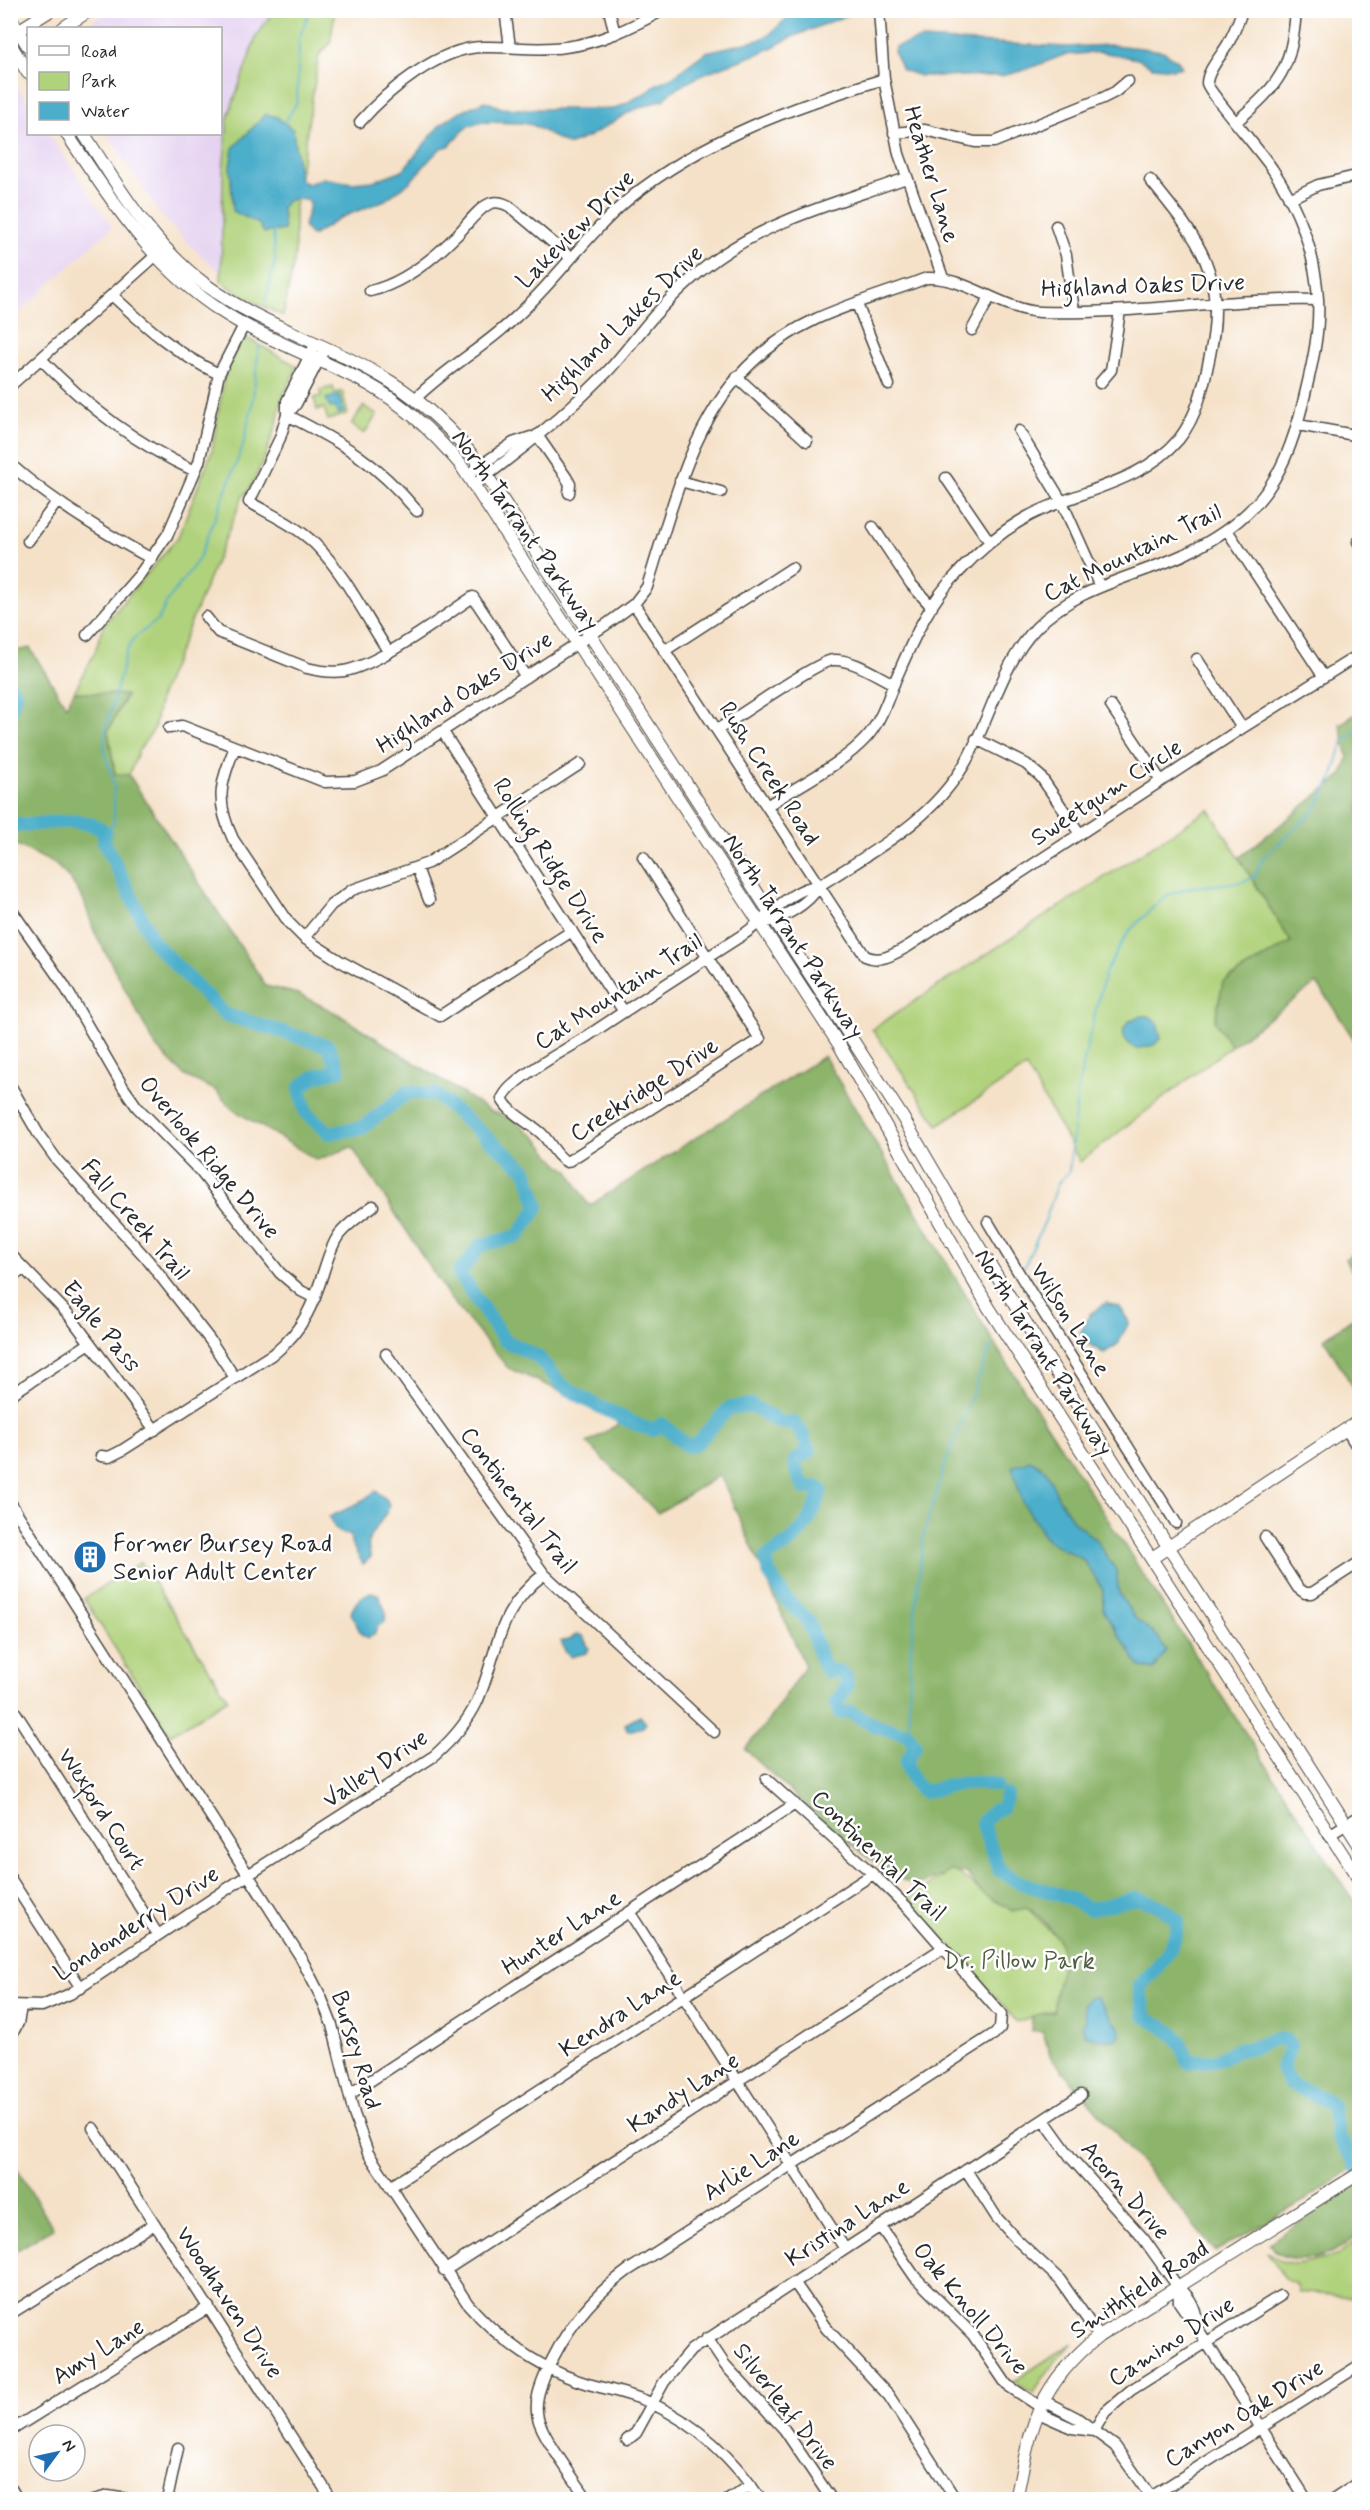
<svg xmlns="http://www.w3.org/2000/svg" width="1370" height="2510" viewBox="0 0 1370 2510" font-family="Mynerve,sans-serif">
<style>
.built{fill:#e5d3f1}
.green{fill:#b0d27b;stroke:#6e7e53;stroke-width:1.5}
.forest{fill:#8cb46b;stroke:#5c704b;stroke-width:1.5}
.water{fill:#4caecb;stroke:#3c6c7b;stroke-width:1.5}
.lines{fill:none;stroke-linecap:round;stroke-linejoin:round}
.stream{stroke:#4caecb;stroke-width:2}
.river{stroke:#4caecb;stroke-width:14}
.minor-casing{stroke:#494643;stroke-width:13}
.major-casing{stroke:#494643;stroke-width:14}
.minor{stroke:#fff;stroke-width:10}
.major{stroke:#fff;stroke-width:12}
.labels{text-anchor:middle;stroke-width:5;stroke-linejoin:round;paint-order:stroke}
.street-label{font-size:24px;fill:#2b2b2b;stroke:#fff}
.poi-label{font-size:24px;fill:#2b2b2b;stroke:#fff;text-anchor:start}
.park-label{font-size:24px;fill:#535d43;stroke:#fff}
</style>
<rect width="100%" height="100%" fill="#fff"/>
<filter id="ink" filterUnits="userSpaceOnUse"><feTurbulence type="fractalNoise" baseFrequency=".0167" numOctaves="2"/><feDisplacementMap in="SourceGraphic" scale="12" xChannelSelector="R" yChannelSelector="G"/><feConvolveMatrix kernelMatrix="1 2 1 2 8 2 1 2 1" color-interpolation-filters="sRGB"/></filter>
<filter id="wash" filterUnits="userSpaceOnUse"><feTurbulence type="fractalNoise" baseFrequency=".008" numOctaves="4" result="noise"/><feDisplacementMap in="SourceGraphic" scale="24" xChannelSelector="R" yChannelSelector="G"/><feGaussianBlur stdDeviation="1.35" result="paint"/><feColorMatrix in="noise" values="0 0 0 0 0 0 0 0 0 0 0 0 0 0 0 0 0 1.4 0 .05"/><feComposite in="paint" operator="in"/></filter>
<g filter="url(#wash)">
<rect width="100%" height="100%" fill="#f5e1c8"/>
<path class="built" d="M 108,11 L 273,11 L 256,37 L 228,117 L 223,172 L 221,273 L 192,247 L 161,215 L 107,134 L 220,134 L 220,28 L 81,28 Z
M 12,78 L 28,102 L 28,134 L 49,134 L 112,227 L 11,320 L 10,79 Z"/>
<path class="green" d="M 273,11 L 335,11 L 330,44 L 319,55 L 295,207 L 295,255 L 283,316 L 246,298 L 221,281 L 223,172 L 228,117 L 256,37 Z
M 243,336 L 297,366 L 281,401 L 277,423 L 264,459 L 249,490 L 243,496 L 160,697 L 154,729 L 139,750 L 129,775 L 115,774 L 108,731 L 126,696 L 74,692 L 95,652 L 103,626 L 178,537 L 212,451 L 225,373 Z
M 333,387 L 335,393 L 342,391 L 348,414 L 328,420 L 324,408 L 317,410 L 314,398 L 321,396 L 320,390 Z
M 364,406 L 377,415 L 364,434 L 351,424 Z
M 1209,809 L 1291,942 L 1223,982 L 1215,1021 L 1231,1046 L 1080,1162 L 1026,1067 L 938,1125 L 872,1029 Z
M 141,1562 L 228,1699 L 170,1735 L 84,1599 Z
M 953,1869 L 985,1894 L 1027,1908 L 1061,1941 L 1063,1973 L 1053,2010 L 1017,2022 L 909,1899 Z
M 1359,2238 L 1359,2298 L 1298,2292 L 1295,2283 L 1284,2278 L 1267,2251 L 1281,2261 L 1296,2264 L 1336,2256 Z
M 1072,2343 L 1053,2364 L 1033,2393 L 1014,2381 Z"/>
<path class="forest" d="M 30,648 L 66,706 L 74,692 L 126,695 L 108,731 L 115,774 L 129,775 L 266,986 L 298,994 L 338,1014 L 490,1111 L 511,1118 L 537,1138 L 557,1163 L 569,1171 L 589,1206 L 824,1056 L 994,1343 L 1359,1909 L 1359,2164 L 1304,2201 L 1216,2251 L 1050,2056 L 1043,2032 L 1031,2031 L 1032,2016 L 1054,2011 C 1052,1977 1078,1959 1048,1926 C 1042,1919 1034,1911 1026,1908 L 1012,1911 C 1005,1905 999,1903 990,1898 C 979,1893 973,1881 966,1872 L 959,1873 L 951,1871 C 941,1875 928,1883 917,1884 C 890,1887 770,1773 745,1749 L 768,1721 L 805,1666 L 720,1475 L 658,1513 L 587,1443 L 625,1420 L 508,1368 L 450,1298 L 352,1147 L 317,1160 L 232,1109 L 215,1090 L 185,1076 L 156,1047 L 94,931 L 84,901 L 71,880 L 55,864 L 11,842 L 10,652 Z
M 1359,712 L 1360,865 L 1354,875 L 1360,883 L 1359,1047 L 1317,983 L 1231,1046 L 1215,1021 L 1223,982 L 1291,942 L 1239,858 L 1342,775 L 1348,758 L 1340,724 Z
M 1359,1249 L 1359,1283 L 1345,1259 Z
M 1359,1314 L 1359,1397 L 1324,1339 Z
M 11,2159 L 53,2228 L 11,2254 L 10,2254 Z
M 1359,2182 L 1359,2233 C 1351,2239 1343,2248 1332,2252 C 1311,2260 1282,2265 1269,2243 Z"/>
<path class="water" d="M 801,11 L 858,11 L 792,37 L 763,52 L 705,73 L 672,91 L 663,101 L 661,100 L 631,111 L 590,136 L 568,145 L 533,125 L 522,123 L 483,122 L 468,126 L 449,146 L 441,148 L 431,158 L 410,182 L 385,200 L 340,218 L 314,235 L 310,235 L 304,226 L 310,204 L 308,200 C 296,199 288,196 282,208 L 284,230 L 264,233 L 259,224 L 233,211 L 230,167 L 233,148 L 266,114 L 277,117 L 293,130 L 300,180 L 308,184 L 323,178 L 352,183 L 373,181 L 403,170 L 440,125 L 459,112 L 485,101 L 502,108 L 517,109 L 615,109 L 651,90 L 653,86 L 672,77 L 706,52 L 759,40 L 769,35 L 787,18 Z
M 921,39 L 1066,47 L 1112,45 L 1142,48 L 1163,51 L 1177,60 L 1182,67 L 1173,69 L 1153,67 L 1138,59 L 1101,52 L 1064,55 L 1022,71 L 1001,76 L 920,76 L 902,70 L 894,52 L 895,47 Z
M 339,395 L 344,412 L 338,414 L 335,407 L 330,408 L 326,399 Z
M 1143,1016 L 1149,1016 L 1157,1022 L 1161,1038 L 1154,1045 L 1136,1049 C 1116,1037 1121,1020 1143,1016 Z
M 1106,1303 L 1120,1307 L 1129,1322 L 1118,1344 L 1104,1353 L 1085,1342 L 1080,1334 L 1090,1314 Z
M 1030,1460 L 1046,1470 L 1058,1497 L 1074,1522 L 1095,1539 L 1116,1570 L 1119,1593 L 1134,1617 L 1158,1637 L 1166,1650 L 1154,1670 L 1139,1666 L 1103,1610 L 1103,1590 L 1084,1560 L 1048,1541 L 1023,1503 L 1012,1467 Z
M 376,1491 L 387,1500 L 389,1506 C 383,1526 361,1533 371,1557 L 363,1564 L 351,1543 L 350,1534 C 338,1535 334,1528 329,1517 L 357,1504 Z
M 371,1592 L 378,1594 L 386,1612 L 385,1621 L 377,1627 L 375,1633 L 368,1638 L 361,1634 L 351,1613 C 355,1602 360,1597 371,1592 Z
M 577,1634 L 583,1636 L 589,1649 L 586,1653 L 571,1657 L 566,1653 L 561,1641 L 569,1640 Z
M 640,1716 L 646,1723 L 643,1727 L 628,1731 L 625,1724 Z
M 1096,1997 L 1120,2029 L 1120,2037 C 1108,2044 1100,2039 1086,2035 L 1082,2027 L 1086,2020 L 1083,2005 L 1089,1998 Z"/>
<g class="lines">
<path class="stream" d="M 283,125 L 297,102 L 299,38 L 310,10
M 265,302 L 275,262 L 273,229
M 105,832 L 114,823 L 114,785 L 104,747 L 105,732 L 127,650 L 135,637 L 158,620 L 168,600 L 198,560 L 206,541 L 243,446 L 252,406 L 259,346
M 1024,1267 L 1045,1221 L 1058,1183 L 1069,1171 L 1077,1095 L 1088,1042 L 1105,973 L 1128,932 L 1165,896 L 1192,887 L 1241,882 L 1255,877 L 1262,859 L 1315,810 L 1332,779 L 1343,741 L 1360,729
M 908,1734 L 911,1648 L 924,1532 L 945,1464 L 991,1346"/>
<path class="river" d="M 10,685 L 15,694 L 10,712
M 10,825 C 41,828 78,811 105,832 L 104,841 L 154,943 L 224,1014 L 328,1046 L 339,1070 L 316,1076 L 300,1087 L 306,1113 L 329,1133 L 362,1128 L 408,1092 L 436,1095 L 526,1170 L 538,1207 L 518,1236 L 481,1245 L 459,1273 L 504,1340 L 538,1357 L 562,1385 L 592,1403 L 642,1427 L 653,1430 L 662,1424 L 687,1446 L 697,1443 L 729,1408 L 751,1405 L 778,1422 L 794,1423 L 802,1433 L 809,1452 L 795,1460 L 796,1470 L 804,1488 L 817,1487 L 821,1490 C 816,1511 801,1537 781,1548 C 774,1553 771,1552 766,1559 L 769,1573 L 785,1598 L 809,1622 L 822,1662 L 828,1671 L 839,1671 L 846,1677 L 847,1686 L 836,1704 L 840,1712 L 851,1712 L 876,1726 L 908,1734 L 915,1746 L 906,1763 C 910,1775 914,1786 925,1792 C 949,1785 971,1780 996,1785
M 1006,1795 L 1002,1808 L 993,1811 L 982,1823 L 999,1870 L 1021,1883 L 1067,1897 L 1090,1909 L 1137,1898 L 1160,1906 L 1178,1921 C 1176,1949 1157,1968 1139,1987 L 1145,2016 C 1173,2035 1177,2028 1188,2062 L 1218,2060 L 1236,2050 L 1251,2048 L 1275,2039 L 1285,2040 L 1290,2046 L 1282,2068 L 1290,2084 L 1322,2098 L 1332,2106 L 1338,2136 L 1350,2155 L 1360,2174"/>
</g>
</g>
<g filter="url(#ink)">
<g class="lines">
<defs>
<path id="minor" d="M 505,10 L 510,47
M 609,10 L 615,34
M 879,10 L 884,79 L 899,154 L 943,278
M 1237,121 C 1280,84 1292,68 1296,10
M 360,122 C 388,90 439,48 482,47 C 510,46 537,51 565,47 C 600,43 632,27 663,10
M 894,133 L 925,130 L 975,142 L 994,142 L 1103,98 L 1115,92 L 1128,81
M 1289,199 L 1318,185 L 1360,175
M 1056,226 L 1066,255 L 1074,311
M 370,291 C 403,284 433,259 457,235 C 467,225 478,208 491,203 C 498,201 503,203 509,206 L 571,258
M 112,295 C 145,326 178,355 219,374
M 857,304 L 889,385
M 972,330 L 990,297
M 325,348 L 296,404 L 287,415 L 280,438 L 249,502 C 272,515 297,526 315,544 C 345,574 365,616 388,651
M 41,359 C 86,406 136,444 195,471
M 737,377 L 807,441
M 1100,383 L 1111,370 L 1120,311
M 10,386 L 162,250
M 415,399 C 446,368 485,347 517,316 C 557,279 588,233 630,198 C 703,139 795,106 884,79
M 287,415 C 344,444 375,461 417,511
M 287,415 L 287,401 L 316,343
M 1298,425 L 1360,436
M 1019,431 L 1062,502 L 1100,587
M 537,435 L 566,477 L 570,484 L 569,493
M 10,464 C 53,502 102,532 152,559
M 468,474 L 513,443 L 531,437
M 946,478 L 989,541
M 680,481 L 721,492
M 475,484 C 521,451 567,413 607,372 C 624,354 638,334 654,316 C 675,293 699,270 725,253 C 779,217 846,200 906,178
M 873,527 L 911,584 L 932,607
M 1227,530 L 1323,676
M 28,541 L 57,502
M 1358,542 L 1360,542
M 634,604 L 865,956 C 881,963 892,955 907,947 L 1242,728 L 1360,654
M 206,617 L 218,632 L 307,668 C 319,671 331,673 344,671 C 379,665 441,618 473,597 L 526,677
M 87,635 L 140,574 L 168,534 L 199,462 L 219,374 L 244,325
M 664,651 L 792,568
M 1197,659 L 1242,728
M 1111,706 L 1161,781
M 169,728 L 182,726 L 325,782 L 355,781 L 381,771 L 607,624 L 634,604 L 647,587 C 682,477 701,373 816,319 C 851,303 890,292 927,278 C 965,276 1002,310 1040,312 C 1133,315 1225,298 1318,300
M 717,730 C 736,718 818,661 833,660 C 853,659 877,676 894,684
M 443,732 L 624,1012
M 976,739 L 1026,764 L 1041,777 L 1080,834
M 235,747 C 220,784 215,801 233,839 L 289,923 L 304,938 L 340,961 L 440,1016 L 572,931
M 768,805 C 798,786 854,758 873,729 C 883,715 888,699 894,683 C 911,645 927,604 957,574 C 978,551 1000,532 1027,517 C 1077,490 1141,484 1179,439 C 1198,415 1204,384 1210,355 C 1227,273 1199,240 1150,180
M 643,857 L 760,1039 L 567,1162 C 556,1157 551,1143 542,1134 C 529,1122 511,1115 502,1099 C 505,1093 508,1089 513,1085 C 534,1066 562,1052 586,1037 C 638,1002 691,968 744,934 C 766,920 791,887 819,886
M 417,868 L 429,900
M 10,908 L 64,985 L 123,1087 L 137,1107 L 200,1171 L 280,1273 L 301,1291 L 315,1298
M 761,923 C 781,920 809,904 819,886 C 873,851 930,822 964,765 C 990,721 1000,666 1036,628 C 1075,587 1136,577 1185,554 C 1264,516 1287,473 1306,390 C 1313,361 1320,330 1318,299 C 1315,252 1299,209 1273,170 C 1264,155 1208,92 1207,83 C 1207,70 1223,54 1229,42 C 1234,32 1239,22 1242,10
M 304,938 L 331,905 L 352,890 L 428,863 L 580,764
M 10,1085 L 39,1135 L 57,1160 L 147,1259 L 210,1340 L 235,1378
M 988,1222 C 1048,1323 1113,1422 1176,1523
M 10,1254 L 69,1315 L 155,1430
M 10,1278 L 24,1269
M 386,1354 L 544,1574 L 714,1732
M 10,1395 L 90,1343
M 1346,1429 L 1360,1451
M 101,1456 L 109,1457 L 121,1451 L 276,1352 C 303,1330 314,1303 324,1270 C 328,1258 331,1247 338,1236 C 347,1224 361,1215 373,1206
M 10,1502 L 300,1956 L 321,1997 L 332,2025 L 354,2114 L 368,2153 L 468,2304 C 501,2342 539,2369 588,2384 C 610,2390 633,2394 653,2404 C 699,2426 733,2457 761,2500
M 1265,1537 L 1298,1588 L 1305,1593 L 1312,1593 L 1360,1562
M 10,1704 L 158,1935
M 1329,1835 L 1360,1816
M 10,1878 L 81,1988
M 630,1913 L 845,2249
M 10,2005 L 42,2006 L 70,1994 L 248,1875 L 434,1756 C 452,1740 467,1723 477,1702 C 500,1650 494,1613 544,1574
M 10,2038 L 18,2023 L 21,2007
M 350,2094 L 795,1804
M 1044,2120 L 1072,2159 L 1143,2238 L 1178,2287 C 1192,2298 1197,2311 1198,2329
M 93,2128 L 332,2500
M 966,2170 L 997,2218 L 1016,2239 L 1060,2280 L 1099,2336
M 390,2187 L 873,1874
M 880,2226 L 915,2277 L 973,2335 L 1007,2385 L 1039,2406 L 1045,2416 L 1072,2428 L 1094,2431
M 444,2271 L 943,1948
M 794,2282 L 826,2328 L 889,2396 L 956,2500
M 1178,2287 L 1179,2302 L 1198,2329 L 1307,2500
M 10,2314 L 154,2224
M 707,2338 L 725,2365 L 784,2429 L 832,2500
M 1039,2406 L 1050,2404 L 1077,2418 L 1115,2446 L 1153,2500
M 10,2431 L 209,2307
M 1094,2431 L 1105,2412 L 1131,2390 L 1280,2296
M 627,2440 L 636,2433 L 664,2382 L 691,2350 L 1081,2095
M 10,2487 L 18,2500
M 1151,2497 L 1360,2365
M 94,2500 L 108,2496 L 132,2500
M 167,2500 L 178,2448
M 588,2500 C 575,2480 543,2438 538,2418 C 534,2402 540,2387 546,2373 C 564,2331 590,2298 627,2271 L 994,2034 L 1000,2028 L 1001,2014 L 909,1909 L 873,1874 L 766,1779
M 728,2500 L 751,2485
M 1333,2500 L 1360,2482"/>
<path id="major" d="M 10,17 L 28,46
M 63,28 L 90,10
M 10,36 L 51,10
M 10,44 L 28,73
M 67,134 C 111,200 153,267 221,311 C 267,341 320,358 368,384 C 404,404 434,433 460,464 L 840,1046 L 989,1308 L 1360,1881
M 84,134 C 119,188 153,246 206,285 C 262,326 332,345 391,382 C 426,404 455,433 480,465 L 903,1118 L 965,1224 L 1048,1359 L 1360,1846
M 1152,1558 L 1360,1420
M 1016,2500 C 1031,2425 1037,2386 1099,2336 L 1360,2173"/>
</defs>
<use href="#minor" class="minor-casing"/>
<use href="#major" class="major-casing"/>
<use href="#minor" class="minor"/>
<use href="#major" class="major"/>
</g>
</g>
<defs>
<symbol id="building-disc" viewBox="-11 -11 22 22"><circle r="9.5" fill="#1f6fb2" stroke="#fff"/><path d="M-4-6H4V6H1V3H-1V6H-4ZM-2.5-4.3h1.7v1.8h-1.7ZM.8-4.3h1.7v1.8H.8ZM-2.5-1h1.7V.8h-1.7ZM.8-1h1.7V.8H.8Z" fill="#fff"/></symbol>
</defs>
<g fill-rule="evenodd">
<use href="#building-disc" x="71" y="1538" width="38" height="38"/>
</g>
<g class="labels">
<g class="street-label">
<text transform="translate(932 174) rotate(73)" y="8">Heather Lane</text>
<text transform="translate(575 229) rotate(-45)" y="8">Lakeview Drive</text>
<text transform="translate(1143 285) rotate(-2)" y="8">Highland Oaks Drive</text>
<text transform="translate(622 323) rotate(-44)" y="8">Highland Lakes Drive</text>
<text transform="translate(526 530) rotate(55)" y="8">North Tarrant Parkway</text>
<text transform="translate(1132 552) rotate(-26)" y="8">Cat Mountain Trail</text>
<text transform="translate(464 692) rotate(-33)" y="8">Highland Oaks Drive</text>
<text transform="translate(770 773) rotate(57)" y="8">Rush Creek Road</text>
<text transform="translate(1106 792) rotate(-33)" y="8">Sweetgum Circle</text>
<text transform="translate(551 860) rotate(57)" y="8">Rolling Ridge Drive</text>
<text transform="translate(794 936) rotate(57)" y="8">North Tarrant Parkway</text>
<text transform="translate(618 991) rotate(-33)" y="8">Cat Mountain Trail</text>
<text transform="translate(644 1089) rotate(-33)" y="8">Creekridge Drive</text>
<text transform="translate(210 1157) rotate(50)" y="8">Overlook Ridge Drive</text>
<text transform="translate(136 1219) rotate(49)" y="8">Fall Creek Trail</text>
<text transform="translate(1071 1319) rotate(58)" y="8">Wilson Lane</text>
<text transform="translate(102 1326) rotate(51)" y="8">Eagle Pass</text>
<text transform="translate(1044 1352) rotate(58)" y="8">North Tarrant Parkway</text>
<text transform="translate(519 1500) rotate(53)" y="8">Continental Trail</text>
<text transform="translate(375 1768) rotate(-34)" y="8">Valley Drive</text>
<text transform="translate(102 1809) rotate(57)" y="8">Wexford Court</text>
<text transform="translate(879 1855) rotate(44)" y="8">Continental Trail</text>
<text transform="translate(136 1923) rotate(-33)" y="8">Londonderry Drive</text>
<text transform="translate(561 1932) rotate(-33)" y="8">Hunter Lane</text>
<text transform="translate(620 2013) rotate(-33)" y="8">Kendra Lane</text>
<text transform="translate(357 2050) rotate(73)" y="8">Bursey Road</text>
<text transform="translate(683 2092) rotate(-33)" y="8">Kandy Lane</text>
<text transform="translate(751 2165) rotate(-33)" y="8">Arlie Lane</text>
<text transform="translate(1126 2190) rotate(49)" y="8">Acorn Drive</text>
<text transform="translate(847 2222) rotate(-33)" y="8">Kristina Lane</text>
<text transform="translate(1139 2289) rotate(-33)" y="8">Smithfield Road</text>
<text transform="translate(230 2302) rotate(57)" y="8">Woodhaven Drive</text>
<text transform="translate(971 2308) rotate(50)" y="8">Oak Knoll Drive</text>
<text transform="translate(1171 2341) rotate(-33)" y="8">Camino Drive</text>
<text transform="translate(98 2351) rotate(-32)" y="8">Amy Lane</text>
<text transform="translate(786 2406) rotate(52)" y="8">Silverleaf Drive</text>
<text transform="translate(1244 2413) rotate(-32)" y="8">Canyon Oak Drive</text>
</g>
<g class="poi-label">
<text x="113" y="1551">Former Bursey Road<tspan x="113" dy="28">Senior Adult Center</tspan></text>
</g>
<g class="park-label">
<text x="1019" y="1968">Dr. Pillow Park</text>
</g>
</g>
<rect width="1370" height="2510" fill="none" stroke="#fff" stroke-width="36"/>
<rect x="27" y="27" width="195" height="108" fill="#ffffff" stroke="#aaaaaa" stroke-width="1.5"/>
<rect x="39" y="46" width="30" height="9" fill="#ffffff" stroke="#aaaaaa" stroke-width="1.5"/>
<text x="81" y="57" font-size="18" fill="#2b2b2b">Road</text>
<rect x="39" y="72" width="30" height="18" fill="#b0d27b" stroke="#aaaaaa" stroke-width="1.5"/>
<text x="81" y="87" font-size="18" fill="#2b2b2b">Park</text>
<rect x="39" y="102" width="30" height="18" fill="#4caecb" stroke="#aaaaaa" stroke-width="1.5"/>
<text x="81" y="117" font-size="18" fill="#2b2b2b">Water</text>
<g transform="translate(57 2453) rotate(57)"><circle r="28" fill="#ffffff" stroke="#aaaaaa" stroke-width="1.5"/>
<path d="M0-4.5L10 22L0 15L-10 22Z" fill="#1f6fb2"/>
<text y="-9" font-size="16" font-weight="bold" text-anchor="middle" fill="#2b2b2b">N</text>
</g>
</svg>
